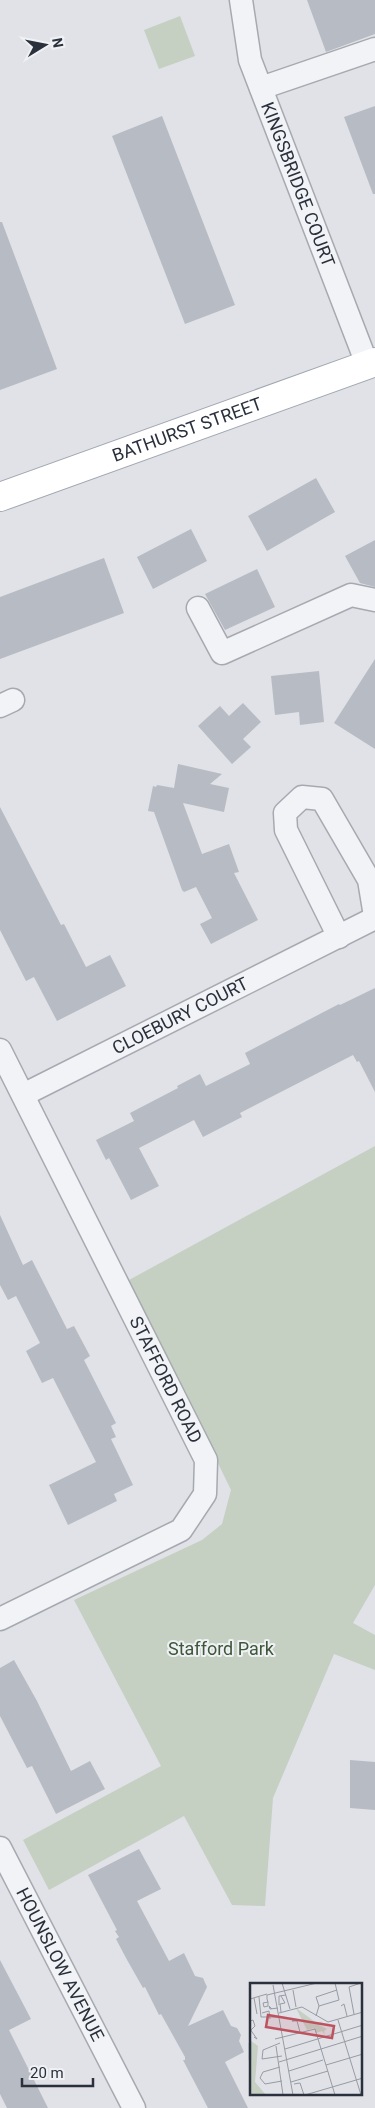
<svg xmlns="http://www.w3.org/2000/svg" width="375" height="2108" viewBox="0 0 375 2108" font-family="Roboto,sans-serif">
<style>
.green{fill:#c5d0c2}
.building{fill:#b7bbc3}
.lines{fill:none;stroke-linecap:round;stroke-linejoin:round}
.minor-casing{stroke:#a6a9b0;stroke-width:25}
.major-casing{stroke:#a0a7b1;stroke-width:30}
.minor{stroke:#f2f3f6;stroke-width:22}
.major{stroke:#fff;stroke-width:28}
.labels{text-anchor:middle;stroke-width:4;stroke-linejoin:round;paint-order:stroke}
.street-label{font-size:18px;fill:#2a303c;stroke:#eff1f5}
.park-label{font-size:18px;fill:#3e5639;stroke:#eff1f5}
.inset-river{fill:none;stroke:#9fafc3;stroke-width:2.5}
.inset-road{fill:none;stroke:#979ba3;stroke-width:1}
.view{fill:#be5360;fill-opacity:0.15;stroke:#be5360;stroke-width:2.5}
.inset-edge{fill:none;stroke:#2a303c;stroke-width:2.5}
</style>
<rect width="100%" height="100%" fill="#e0e2e7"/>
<path class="green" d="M 180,16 L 195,56 L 159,69 L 144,30 Z
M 375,1146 L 375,1585 L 353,1623 L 375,1635 L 375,1670 L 334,1654 L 273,1798 L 265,1906 L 232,1905 L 184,1816 L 49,1890 L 23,1840 L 161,1766 L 74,1600 L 202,1540 L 222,1524 L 231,1490 L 129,1280 Z"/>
<path class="building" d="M 307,0 L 375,0 L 375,34 L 326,52 Z
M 375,106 L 375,194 L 373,194 L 344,117 Z
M 162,116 L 235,305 L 185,324 L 112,136 Z
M 0,222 L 2,222 L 57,369 L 0,390 Z
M 316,478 L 335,512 L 267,551 L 248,516 Z
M 191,529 L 207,561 L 153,589 L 137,557 Z
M 375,540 L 375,587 L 360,583 L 345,556 Z
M 104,558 L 124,613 L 0,659 L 0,597 Z
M 257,569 L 275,607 L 225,630 L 205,594 Z
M 375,659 L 375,749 L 334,723 Z
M 319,671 L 324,722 L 300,725 L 299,712 L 275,715 L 271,676 Z
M 243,703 L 261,722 L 243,739 L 251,747 L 232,764 L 198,726 L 220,706 L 229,716 Z
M 178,764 L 222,774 L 210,784 L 229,788 L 224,812 L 183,803 L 202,854 L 229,844 L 239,872 L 234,873 L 258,920 L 211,944 L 200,924 L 212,918 L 196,887 L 184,892 L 182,890 L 154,812 L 148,811 L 153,786 L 156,787 L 157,785 L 174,788 Z
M 0,807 L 61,925 L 64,924 L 86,967 L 110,955 L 126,986 L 57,1021 L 34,977 L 26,981 L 0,930 Z
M 375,988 L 375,1092 L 359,1061 L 357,1062 L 353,1055 L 240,1113 L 242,1117 L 203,1137 L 194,1120 L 139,1148 L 159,1186 L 131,1200 L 109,1158 L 106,1160 L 96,1140 L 134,1121 L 130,1113 L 178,1088 L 177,1086 L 200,1074 L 206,1086 L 250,1064 L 245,1053 L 339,1004 L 340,1005 Z
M 0,1215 L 23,1265 L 32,1260 L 67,1329 L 74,1326 L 90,1356 L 84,1360 L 116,1423 L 111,1426 L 116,1437 L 111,1439 L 133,1485 L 114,1494 L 117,1501 L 68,1525 L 49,1485 L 96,1462 L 53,1378 L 42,1383 L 26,1351 L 40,1343 L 16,1296 L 8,1300 L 0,1285 Z
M 14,1660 L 37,1701 L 71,1771 L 90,1761 L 105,1789 L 56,1814 L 32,1766 L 27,1768 L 0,1716 L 0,1668 Z
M 350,1760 L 375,1762 L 375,1810 L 350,1808 Z
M 139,1849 L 161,1889 L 137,1901 L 169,1961 L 184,1953 L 195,1976 L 203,1978 L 207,1987 L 188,2026 L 223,2010 L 231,2026 L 237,2028 L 241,2035 L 239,2041 L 244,2052 L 225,2062 L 248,2108 L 208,2108 L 183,2060 L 185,2060 L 185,2057 L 161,2014 L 159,2015 L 145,1987 L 143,1988 L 126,1958 L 116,1939 L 119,1937 L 115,1931 L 117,1930 L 88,1875 Z
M 0,1960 L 31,2019 L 9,2030 L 48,2108 L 7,2108 L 0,2094 Z"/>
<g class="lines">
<defs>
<g id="minor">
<path id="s1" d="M 241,0 L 250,60 L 367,364"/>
<path d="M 261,88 L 375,49"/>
<path d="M 198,608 L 222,653 L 351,595 L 375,600"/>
<path d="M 0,706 L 13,700"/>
<path d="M 339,937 L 286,830 L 285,813 L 302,797 L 322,799 L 369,880 L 375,916"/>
<path id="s2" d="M 0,1050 L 206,1460 L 205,1494 L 181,1530 L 0,1619"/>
<path id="s3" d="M 23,1095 L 375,918"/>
<path id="s4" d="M 0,1848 L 134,2108"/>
</g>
<g id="major">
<path id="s5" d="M 0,497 L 375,362"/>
</g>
</defs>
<use href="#minor" class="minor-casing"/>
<use href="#major" class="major-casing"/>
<use href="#minor" class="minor"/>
<use href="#major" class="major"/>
</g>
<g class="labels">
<g class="street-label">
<text dy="6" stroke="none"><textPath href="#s1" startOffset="194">KINGSBRIDGE COURT</textPath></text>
<text dy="6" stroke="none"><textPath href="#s5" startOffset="199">BATHURST STREET</textPath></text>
<text dy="6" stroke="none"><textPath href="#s3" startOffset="176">CLOEBURY COURT</textPath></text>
<text dy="6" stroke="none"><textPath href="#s2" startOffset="369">STAFFORD ROAD</textPath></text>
<text dy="6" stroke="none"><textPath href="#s4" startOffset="131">HOUNSLOW AVENUE</textPath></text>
</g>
<g class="park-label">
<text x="221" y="1655">Stafford Park</text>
</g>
</g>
<g transform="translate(250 1983)">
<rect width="112" height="112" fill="#e0e2e7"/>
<path d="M 46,25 L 68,41 L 72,38 L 69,42 L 77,46 L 74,48 L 75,52 L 72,48 L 66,50 L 64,45 L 57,47 ZM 0,57 L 8,63 L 5,99 L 16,112 L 0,112 Z" fill="#c5d0c2"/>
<path class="inset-river" d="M 0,60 L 0,77"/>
<path class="inset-road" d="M 32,0 L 40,26M 23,2 L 43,112M 43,7 L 46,24M 17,12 L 17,16 L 18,19 L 18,23 L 14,24 L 13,20 L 18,19M 17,12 L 67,0M 31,13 L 35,20 L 30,21 L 31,29M 9,14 L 11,34 L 29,34M 4,15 L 7,31M 0,16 L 17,11M 29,22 L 29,13 L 36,12M 69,23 L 89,17 L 85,0M 91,23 L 94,21 L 97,33M 22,26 L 19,23 L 20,26 L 28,25M 12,30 L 19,28 L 20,36M 29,30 L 52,24 L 78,39 L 113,29M 104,31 L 99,4 L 111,0M 66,33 L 69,23 L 66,14 L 87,7M 88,37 L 111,112M 0,38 L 3,37 L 5,43 L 1,47M 47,38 L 42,38 L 47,37 L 47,38 L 50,49M 0,46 L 7,56 L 4,54M 25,56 L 65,46 L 85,112M 30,60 L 13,67 L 12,76 L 32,73M 26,63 L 33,112M 35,66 L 113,42M 29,79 L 113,53M 76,82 L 113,71M 30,84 L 13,89 L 10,95 L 15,101 L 32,98M 39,88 L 73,77M 41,99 L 78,88M 44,101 L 50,100 L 54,112M 55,112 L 113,95"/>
<path class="view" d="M 18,32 L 84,43 L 82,55 L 16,44 Z"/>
<rect width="112" height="112" class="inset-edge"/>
</g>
<g transform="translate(45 45) rotate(80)" stroke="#eff1f5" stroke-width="4" paint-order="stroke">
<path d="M0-4L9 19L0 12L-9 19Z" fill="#2a303c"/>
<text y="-8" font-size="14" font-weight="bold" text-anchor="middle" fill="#2a303c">N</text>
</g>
<path d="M22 2078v8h71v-8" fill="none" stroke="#2a303c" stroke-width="2.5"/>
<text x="30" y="2078" font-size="15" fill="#2a303c" stroke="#eff1f5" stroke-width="4" paint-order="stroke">20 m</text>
</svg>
